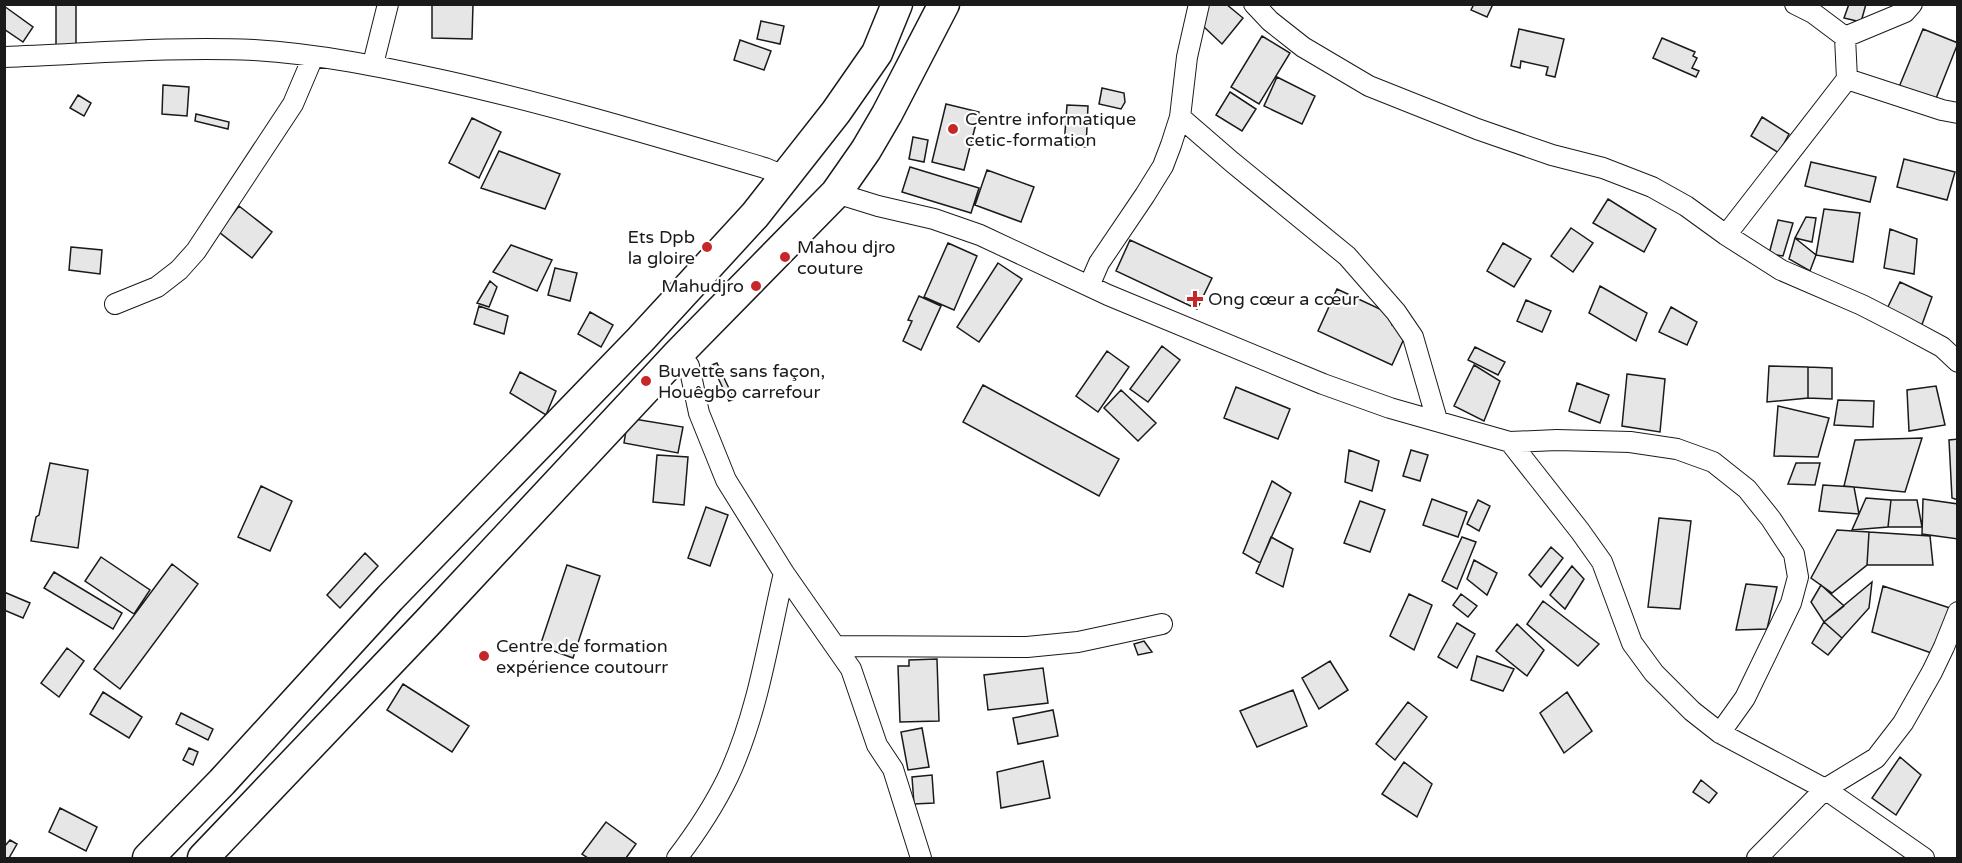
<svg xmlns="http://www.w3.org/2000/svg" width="1962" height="863" viewBox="0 0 1962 863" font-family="'Varela Round',sans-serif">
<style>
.building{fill:#e6e6e6;stroke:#1a1a1a;stroke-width:1.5}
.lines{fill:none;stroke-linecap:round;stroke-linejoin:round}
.minor-casing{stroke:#1a1a1a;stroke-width:22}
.primary-casing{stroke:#1a1a1a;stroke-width:33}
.minor{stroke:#fff;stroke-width:20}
.primary{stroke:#fff;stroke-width:30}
.poi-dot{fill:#c62828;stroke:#fff;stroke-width:2}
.labels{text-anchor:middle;stroke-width:4.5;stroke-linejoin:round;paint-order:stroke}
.poi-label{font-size:18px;fill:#1a1a1a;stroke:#fff;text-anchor:start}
</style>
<rect width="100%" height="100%" fill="#fff"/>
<path class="building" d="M 56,4 L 76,4 L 76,47 L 56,47 Z
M 432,4 L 473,4 L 472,39 L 432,38 Z
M 1207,4 L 1226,4 L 1243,18 L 1222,44 L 1203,26 Z
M 1474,4 L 1493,4 L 1487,17 L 1471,10 Z
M 1849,4 L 1866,4 L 1861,22 L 1844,18 Z
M 4,6 L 33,27 L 23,42 L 4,29 Z
M 761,21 L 784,26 L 780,44 L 757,39 Z
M 1519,29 L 1564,39 L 1555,77 L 1546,75 L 1548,67 L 1521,61 L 1520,68 L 1511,66 Z
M 1923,29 L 1958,43 L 1935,101 L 1899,87 Z
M 1262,36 L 1290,53 L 1259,104 L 1231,87 Z
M 1662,38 L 1695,52 L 1693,56 L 1697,58 L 1692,68 L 1699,71 L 1696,77 L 1653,58 Z
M 740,40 L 771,51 L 764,70 L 734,60 Z
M 1277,77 L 1315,96 L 1302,124 L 1264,106 Z
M 163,85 L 189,87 L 187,116 L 162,114 Z
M 1102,88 L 1124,93 L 1125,102 L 1121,109 L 1099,104 Z
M 1230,92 L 1256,109 L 1242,131 L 1216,115 Z
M 78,95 L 91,103 L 84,116 L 70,108 Z
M 946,104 L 979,112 L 964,170 L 932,162 Z
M 1067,105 L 1088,106 L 1086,147 L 1064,146 Z
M 196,114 L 229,122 L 228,129 L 195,121 Z
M 1762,117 L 1789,134 L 1779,153 L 1751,136 Z
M 472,118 L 501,132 L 479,178 L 449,163 Z
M 913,137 L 928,140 L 924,162 L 909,159 Z
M 499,151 L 560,174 L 545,209 L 481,188 Z
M 1904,159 L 1955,172 L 1947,200 L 1897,187 Z
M 1811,162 L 1876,177 L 1870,202 L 1805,186 Z
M 910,167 L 979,188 L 971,213 L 902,192 Z
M 987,170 L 1034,187 L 1021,222 L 975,205 Z
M 1608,199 L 1656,229 L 1644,252 L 1593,223 Z
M 239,206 L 272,232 L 252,258 L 219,232 Z
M 1824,209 L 1860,213 L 1853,262 L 1816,255 Z
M 1806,217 L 1816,218 L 1812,242 L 1795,238 Z
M 1778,220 L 1793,223 L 1783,256 L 1769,254 Z
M 1571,228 L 1593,243 L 1573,272 L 1551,256 Z
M 1890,229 L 1917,239 L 1914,274 L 1884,268 Z
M 1795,238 L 1816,255 L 1810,271 L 1789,259 Z
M 1130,240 L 1212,278 L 1197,309 L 1116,271 Z
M 948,243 L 977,256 L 954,310 L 924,297 Z
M 1503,243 L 1531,259 L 1514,287 L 1487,271 Z
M 511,245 L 552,260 L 537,291 L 493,272 Z
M 71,247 L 102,250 L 100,274 L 69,270 Z
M 998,263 L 1022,279 L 979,342 L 957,327 Z
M 555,268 L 577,273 L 570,301 L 548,295 Z
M 490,281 L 497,287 L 489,307 L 477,303 Z
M 1900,282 L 1932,297 L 1920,330 L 1884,315 Z
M 1600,286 L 1647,313 L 1636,341 L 1589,313 Z
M 1337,289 L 1397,317 L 1392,325 L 1407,332 L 1392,365 L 1318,331 Z
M 919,296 L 941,306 L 921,350 L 903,341 L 912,321 L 908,320 Z
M 1526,300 L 1551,311 L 1542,332 L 1517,321 Z
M 479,306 L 508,316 L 504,334 L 474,324 Z
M 1671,307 L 1697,322 L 1687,345 L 1659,332 Z
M 590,312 L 613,325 L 601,347 L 578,334 Z
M 1162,346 L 1180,360 L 1148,402 L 1130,389 Z
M 1475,347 L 1505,362 L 1498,375 L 1468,360 Z
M 1107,351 L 1129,367 L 1098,412 L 1076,396 Z
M 717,363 L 734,399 L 729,401 L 712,365 Z
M 1474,365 L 1500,381 L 1484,421 L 1454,406 Z
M 1769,366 L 1808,367 L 1808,398 L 1767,402 Z
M 1808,367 L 1832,368 L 1832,399 L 1808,398 Z
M 520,372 L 556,391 L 546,415 L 510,393 Z
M 1627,374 L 1665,379 L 1660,432 L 1622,426 Z
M 1577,383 L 1609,395 L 1600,423 L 1569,411 Z
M 983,385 L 1119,459 L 1099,496 L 963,422 Z
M 1936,386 L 1945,425 L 1909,431 L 1907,390 Z
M 1236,387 L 1290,409 L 1278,439 L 1224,418 Z
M 1121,390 L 1156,423 L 1138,441 L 1104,408 Z
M 1838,400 L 1874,401 L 1873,427 L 1834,425 Z
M 1778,406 L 1829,418 L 1818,457 L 1774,456 Z
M 628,418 L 683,427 L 678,453 L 624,443 Z
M 1922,438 L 1905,492 L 1844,486 L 1855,440 Z
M 1958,439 L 1958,500 L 1952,498 L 1949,440 Z
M 1349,450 L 1379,461 L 1372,491 L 1345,482 Z
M 1411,450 L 1428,455 L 1420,481 L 1403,476 Z
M 657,455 L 688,457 L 684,505 L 653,502 Z
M 50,463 L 88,470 L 78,548 L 31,541 L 36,517 L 39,515 Z
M 1796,463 L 1820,463 L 1815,485 L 1788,484 Z
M 1272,481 L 1291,493 L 1260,563 L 1243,553 Z
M 1823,485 L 1854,487 L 1859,514 L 1819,511 Z
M 261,486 L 292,501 L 270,551 L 238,537 Z
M 1866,498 L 1891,500 L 1888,527 L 1852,530 Z
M 1432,499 L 1467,512 L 1458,537 L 1423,525 Z
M 1923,499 L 1958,504 L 1958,539 L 1922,534 Z
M 1478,500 L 1490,506 L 1479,531 L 1467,524 Z
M 1891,500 L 1917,500 L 1922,527 L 1888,527 Z
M 1360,501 L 1385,510 L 1370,552 L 1344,543 Z
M 706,507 L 728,515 L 710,566 L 688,558 Z
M 1659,518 L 1691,521 L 1680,609 L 1648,607 Z
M 1837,530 L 1869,532 L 1867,565 L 1832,593 L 1811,578 Z
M 1869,532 L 1930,536 L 1933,565 L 1867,565 Z
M 1271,537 L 1293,549 L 1283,587 L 1256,573 Z
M 1462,537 L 1476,542 L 1457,589 L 1442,581 Z
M 1551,547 L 1563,558 L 1541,587 L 1529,575 Z
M 365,553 L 378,566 L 340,608 L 327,595 Z
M 101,557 L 150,590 L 134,614 L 85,581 Z
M 1474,560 L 1497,573 L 1487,595 L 1467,579 Z
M 172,564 L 198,584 L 120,689 L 94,669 Z
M 567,565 L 600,576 L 573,658 L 540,646 Z
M 1572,566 L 1584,579 L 1565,609 L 1550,595 Z
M 54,572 L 122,613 L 113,629 L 44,588 Z
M 1872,582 L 1869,608 L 1842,638 L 1824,622 Z
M 1746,584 L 1777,587 L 1767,629 L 1736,630 Z
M 1821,585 L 1844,606 L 1824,622 L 1811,602 Z
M 1883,586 L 1953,609 L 1937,655 L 1872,632 Z
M 4,592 L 30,603 L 23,618 L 4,610 Z
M 1409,594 L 1432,605 L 1414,650 L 1390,636 Z
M 1461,594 L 1477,606 L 1468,617 L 1453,605 Z
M 1543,601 L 1599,644 L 1578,666 L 1527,624 Z
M 1824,622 L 1842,638 L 1828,655 L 1812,643 Z
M 1457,623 L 1475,634 L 1457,668 L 1438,657 Z
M 1517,624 L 1544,650 L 1527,676 L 1496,651 Z
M 1144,641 L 1152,652 L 1138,655 L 1134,644 Z
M 67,648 L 84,661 L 59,697 L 41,683 Z
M 1477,656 L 1514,669 L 1503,691 L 1471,680 Z
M 937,659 L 939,721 L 900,722 L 898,666 L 909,666 L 909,660 Z
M 1330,661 L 1348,690 L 1319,709 L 1302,678 Z
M 1043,668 L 1048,703 L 988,710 L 984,675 Z
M 403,684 L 469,726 L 452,752 L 387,710 Z
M 1293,690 L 1307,726 L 1257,747 L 1240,711 Z
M 103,692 L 142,717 L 129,738 L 90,714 Z
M 1567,692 L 1592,731 L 1564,753 L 1540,713 Z
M 1408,702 L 1427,717 L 1395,760 L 1376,744 Z
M 1053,710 L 1058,736 L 1018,744 L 1013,718 Z
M 181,713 L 213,729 L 208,740 L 176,724 Z
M 922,728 L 929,767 L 908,770 L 901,732 Z
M 189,748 L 198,752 L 193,765 L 183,760 Z
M 1900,757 L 1921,775 L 1896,815 L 1872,798 Z
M 1043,761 L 1050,798 L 1001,808 L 997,772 Z
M 1404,762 L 1432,784 L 1417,817 L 1382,794 Z
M 932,775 L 934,803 L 914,804 L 912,777 Z
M 1701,780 L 1717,793 L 1709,803 L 1693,792 Z
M 60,808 L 97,827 L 86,851 L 49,832 Z
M 606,822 L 636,844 L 626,858 L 588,858 L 582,854 Z
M 10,840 L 17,844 L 9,858 L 4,858 L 4,847 Z"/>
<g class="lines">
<defs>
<path id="minor" d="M 1254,4 L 1270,21 L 1303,47 L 1369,86 L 1477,129 L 1552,155 L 1603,168 L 1652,187 L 1686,206 L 1726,235 L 1781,270 L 1862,305 L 1903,326 L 1942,347 L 1958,362
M 1795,4 L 1813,13 L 1845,37
M 1845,37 L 1905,12 L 1912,4
M 4,57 C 87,54 171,46 254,50 C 319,54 383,67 446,81 C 553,105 659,137 765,168 L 786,177
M 373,64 L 388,4
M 1847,79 L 1942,110 L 1958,113
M 1180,117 L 1232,162 L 1347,256 L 1396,312 L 1413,337 L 1437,420
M 836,193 L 878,206 L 934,219 L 980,235 L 1108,295 L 1323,384 L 1390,408 L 1510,442 L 1580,531 L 1602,562 L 1632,643 L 1654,673 L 1692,711 L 1720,733 L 1825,789 L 1924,858
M 1726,235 L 1847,79 L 1845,37
M 1089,286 L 1099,263 L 1145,195 L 1163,166 L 1171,145 L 1180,117 L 1187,57 L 1199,4
M 115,304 L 157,287 L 179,270 L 196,251 L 293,104 L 313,57
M 679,353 L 689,366 L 699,413 L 726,480 L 784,573 L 851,669 L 877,745 L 893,769 L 921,858
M 1510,442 L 1557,440 L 1630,442 L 1677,449 L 1713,462 L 1747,489 L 1771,519 L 1794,554 L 1798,577 L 1791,603 L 1745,698 L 1720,733
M 836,646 L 1027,647 L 1078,642 L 1162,624
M 677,858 C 696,833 714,806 728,777 C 758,713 768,641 784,573
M 1757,858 L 1825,789 L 1876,758 L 1903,723 L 1932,672 L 1944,647 L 1958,612"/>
<path id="primary" d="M 148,858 L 222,782 L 390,598 L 640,340 L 755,215 L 836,112 L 877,53 L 897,4
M 203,858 L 427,623 L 679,353 L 836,193 L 866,150 L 887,114 L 944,4"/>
</defs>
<use href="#minor" class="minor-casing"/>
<use href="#primary" class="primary-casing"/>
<use href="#minor" class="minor"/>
<use href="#primary" class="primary"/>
</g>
<g class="poi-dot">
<circle cx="953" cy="129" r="6"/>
<circle cx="707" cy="247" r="6"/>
<circle cx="785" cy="257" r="6"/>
<circle cx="756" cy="286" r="6"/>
<path d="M1192 290h6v6h6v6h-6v6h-6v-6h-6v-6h6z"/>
<circle cx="646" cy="381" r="6"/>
<circle cx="484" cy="656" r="6"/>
</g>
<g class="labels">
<g class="poi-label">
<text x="965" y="125">Centre informatique<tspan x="965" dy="21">cetic-formation</tspan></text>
<text x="695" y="243" text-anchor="end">Ets Dpb<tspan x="695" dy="21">la gloire</tspan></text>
<text x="797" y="253">Mahou djro<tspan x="797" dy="21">couture</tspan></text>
<text x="744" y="292" text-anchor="end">Mahudjro</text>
<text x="1208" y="305">Ong cœur a cœur</text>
<text x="658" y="377">Buvette sans façon,<tspan x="658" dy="21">Houêgbo carrefour</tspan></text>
<text x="496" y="652">Centre de formation<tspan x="496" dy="21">expérience coutourr</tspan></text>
</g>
</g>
<rect width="1962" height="863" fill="none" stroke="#1a1a1a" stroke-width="12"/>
</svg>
